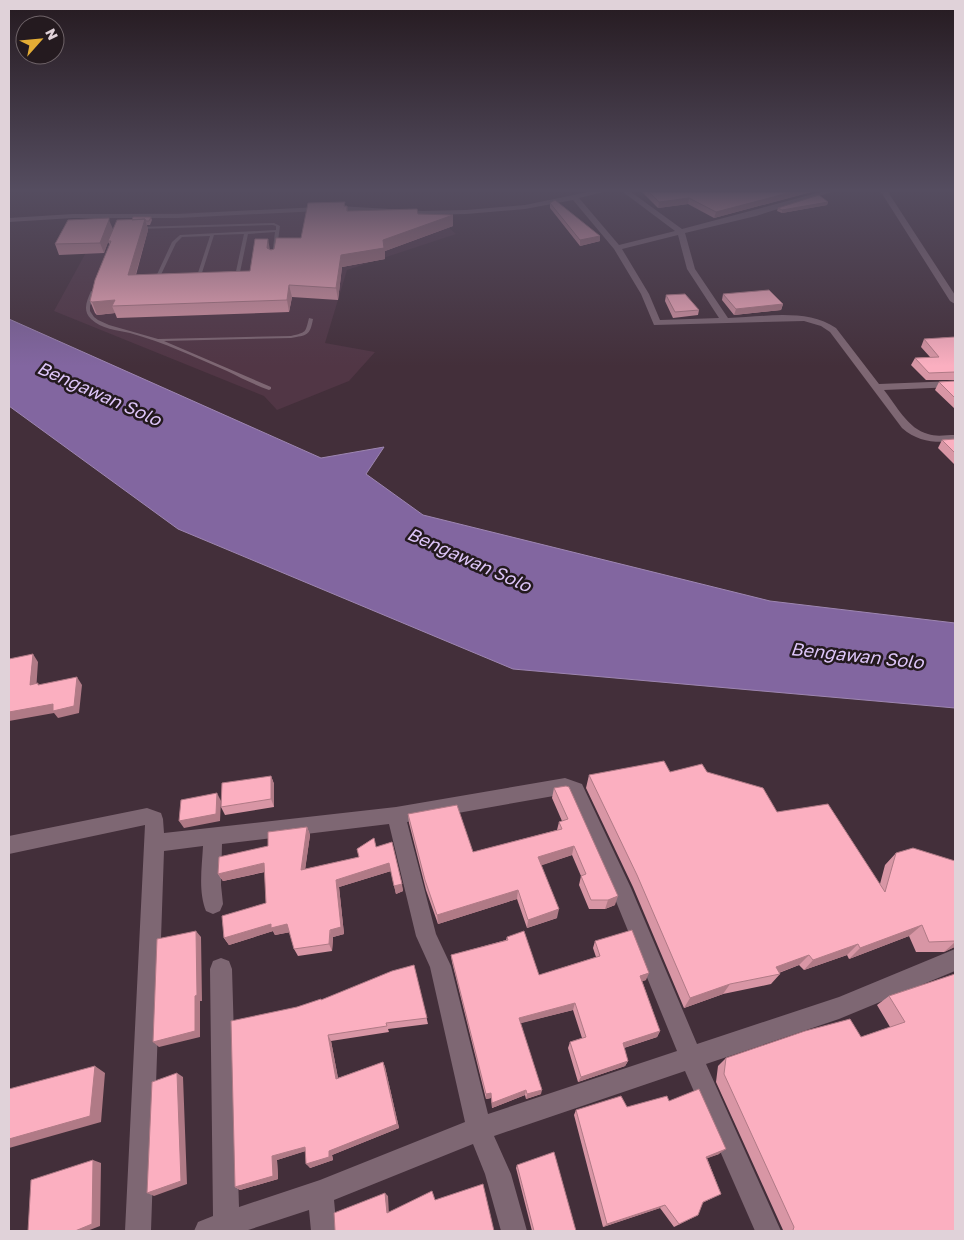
<svg xmlns="http://www.w3.org/2000/svg" width="964" height="1240" viewBox="0 0 964 1240" font-family="'Golos Text',sans-serif">
<style>
.built{fill:#513645}
.water{fill:#8266a0;stroke:#9e86b1}
.lines{fill:none;stroke-linecap:round;stroke-linejoin:round}
.lane{fill:#7e6773;fill-rule:evenodd}
.street{fill:#7e6773;fill-rule:evenodd}
.wall{fill:#d896a5}
.shaded-wall{fill:#b07a86}
.building{fill:#fbafc0;stroke:#b07a86}
.labels{text-anchor:middle;stroke-width:5;stroke-linejoin:round;paint-order:stroke}
.water-label{font-size:18px;font-style:italic;fill:#ddc5f8;stroke:#241a1f}
</style>
<rect width="100%" height="100%" fill="#432f3a"/>
<path class="built" d="M 384,208 L 440,220 L 456,234 L 347,270 L 325,343 L 375,352 L 349,381 L 277,410 L 264,396 L 54,311 L 107,214 Z"/>
<path class="water" d="M 9,319 L 321,458 L 384,447 L 366,474 L 423,515 L 770,601 L 955,623 L 955,708 L 513,669 L 178,529 L 9,406 Z"/>
<g class="lines">
<path class="lane" d="M 274,223 L 280,226 L 277,248 L 275,249 L 273,248 L 275,232 L 248,234 L 239,277 L 235,276 L 244,234 L 214,235 L 200,279 L 198,280 L 196,279 L 210,236 L 182,237 L 176,243 L 158,281 L 156,282 L 154,281 L 172,242 L 180,235 L 276,230 L 276,226 L 273,225 L 138,229 L 136,228 L 138,227 Z
M 91,291 L 95,292 L 90,306 L 90,311 L 94,317 L 98,320 L 109,325 L 158,339 L 291,336 C 307,332 305,333 309,318 L 313,319 C 310,336 307,335 291,338 L 164,341 L 271,387 L 271,389 L 269,390 C 255,385 241,378 227,371 C 195,357 163,342 130,333 C 117,330 101,329 91,319 C 82,310 87,301 91,291 Z"/>
<path class="street" d="M 588,192 L 603,192 L 579,198 L 619,245 L 675,231 L 623,192 L 631,192 L 682,229 L 821,192 L 832,192 L 756,216 L 685,233 L 695,269 L 728,318 C 764,317 806,308 836,328 L 879,384 L 955,381 L 955,387 L 884,390 C 896,405 908,429 928,434 C 936,437 946,435 955,435 L 955,441 C 935,443 918,442 902,428 L 830,332 L 821,326 L 804,321 L 654,325 L 641,294 L 614,249 L 573,200 L 525,209 L 466,214 L 423,215 L 339,210 L 178,218 L 73,218 L 9,222 L 9,218 L 73,214 L 178,214 L 339,206 L 423,211 L 466,210 L 525,205 ZM 678,235 L 687,269 L 719,318 L 660,320 L 649,294 L 622,249 Z
M 881,192 L 888,192 L 955,295 L 955,304 L 950,301 Z
M 565,778 L 582,784 L 631,888 L 697,1044 L 839,997 L 955,949 L 955,971 L 839,1019 L 706,1064 L 781,1231 L 755,1231 L 685,1071 L 494,1136 L 511,1174 L 527,1231 L 501,1231 L 485,1174 L 473,1144 L 334,1200 L 337,1231 L 311,1231 L 309,1210 L 245,1231 L 194,1231 L 198,1222 L 213,1216 L 210,969 L 213,961 L 221,958 L 229,961 L 232,969 L 239,1207 L 320,1180 L 465,1122 L 430,967 L 416,936 L 389,824 L 222,844 L 221,885 L 223,904 L 220,911 L 213,914 L 206,911 C 198,891 202,867 203,846 L 164,851 L 151,1231 L 125,1231 L 145,825 L 9,854 L 9,836 L 147,808 L 161,813 L 163,819 L 164,833 L 396,807 ZM 565,794 L 569,796 L 615,899 L 677,1051 L 488,1114 L 451,966 L 436,934 L 407,822 Z"/>
</g>
<path class="wall" d="M 642,192 L 811,192 L 714,218 L 688,204 L 658,208 Z
M 345,202 L 345,206 L 347,206 L 348,211 L 453,215 L 453,226 L 385,251 L 385,259 L 342,267 L 338,300 L 292,297 L 289,312 L 117,318 L 115,313 L 97,315 L 95,313 L 90,301 L 110,245 L 108,242 L 104,253 L 59,255 L 55,244 L 113,229 L 132,220 L 151,217 L 152,220 L 150,225 L 147,225 L 148,230 L 136,275 L 250,271 L 270,250 L 301,238 Z
M 828,202 L 827,205 L 782,213 L 777,211 L 778,208 Z
M 550,203 L 600,236 L 600,241 L 580,246 L 550,208 Z
M 723,294 L 783,304 L 781,310 L 734,315 L 722,300 Z
M 666,295 L 699,310 L 698,315 L 673,318 L 665,301 Z
M 955,337 L 955,380 L 926,380 L 911,365 L 915,358 L 930,357 L 921,347 L 924,339 Z
M 955,381 L 955,409 L 935,390 L 939,382 Z
M 955,439 L 955,465 L 938,448 L 942,440 Z
M 670,772 L 707,772 L 777,812 L 880,884 L 885,865 L 896,853 L 955,861 L 955,948 L 954,947 L 944,952 L 916,952 L 909,936 L 849,959 L 847,955 L 804,970 L 799,965 L 779,973 L 780,974 L 771,984 L 723,994 L 684,1008 L 633,887 L 586,788 L 589,775 Z
M 271,776 L 274,784 L 274,807 L 225,815 L 221,807 Z
M 554,788 L 615,905 L 605,909 L 589,909 L 579,885 L 581,876 L 572,855 L 541,865 L 557,918 L 527,928 L 517,899 L 438,924 L 426,890 L 409,823 L 408,814 L 473,852 L 557,830 L 559,822 L 562,821 L 552,798 Z
M 307,827 L 310,835 L 305,869 L 359,857 L 357,849 L 374,838 L 376,847 L 392,842 L 403,891 L 396,894 L 391,871 L 339,887 L 344,934 L 333,937 L 332,951 L 298,956 L 294,949 L 290,932 L 275,935 L 273,931 L 229,945 L 224,938 L 222,916 L 266,903 L 265,872 L 223,881 L 218,874 L 219,857 L 268,846 L 268,832 Z
M 507,937 L 539,975 L 596,957 L 593,948 L 595,941 L 646,980 L 642,981 L 660,1031 L 657,1037 L 624,1048 L 628,1061 L 625,1066 L 578,1082 L 568,1048 L 570,1042 L 582,1038 L 573,1010 L 520,1023 L 541,1094 L 526,1099 L 525,1095 L 492,1108 L 491,1098 L 486,1099 L 452,962 L 451,955 L 506,940 Z
M 414,965 L 428,1024 L 388,1029 L 389,1032 L 331,1041 L 338,1078 L 383,1062 L 385,1067 L 399,1128 L 332,1155 L 333,1160 L 310,1168 L 305,1151 L 277,1160 L 278,1179 L 240,1190 L 235,1187 L 297,1007 L 321,1000 Z
M 955,974 L 955,1231 L 782,1231 L 783,1230 L 716,1082 L 718,1066 L 726,1058 L 861,1037 L 890,1027 L 877,1005 L 889,996 Z
M 669,1101 L 719,1154 L 707,1158 L 721,1194 L 702,1203 L 698,1215 L 674,1227 L 660,1208 L 603,1227 L 574,1115 L 576,1110 L 627,1107 Z
M 517,1165 L 576,1231 L 532,1231 L 516,1168 Z"/>
<path class="shaded-wall" d="M 792,192 L 811,192 L 714,218 L 716,212 Z
M 689,198 L 688,204 L 658,208 L 659,202 Z
M 828,202 L 827,205 L 782,213 L 782,210 Z
M 453,215 L 453,226 L 385,251 L 385,259 L 342,267 L 338,300 L 336,288 L 341,255 Z
M 145,219 L 148,230 L 132,287 L 128,275 Z
M 109,220 L 113,229 L 104,253 L 100,243 Z
M 600,236 L 600,241 L 580,246 L 580,240 Z
M 268,239 L 270,250 L 267,248 Z
M 289,285 L 292,297 L 289,312 L 287,300 Z
M 115,300 L 112,306 L 115,313 L 97,315 L 92,302 Z
M 783,304 L 781,310 L 734,315 L 736,309 Z
M 33,654 L 38,662 L 36,692 L 30,685 Z
M 77,677 L 82,685 L 79,713 L 58,718 L 54,713 L 9,721 L 9,712 Z
M 271,776 L 274,784 L 274,807 L 271,799 Z
M 217,793 L 221,801 L 220,821 L 184,828 L 179,821 Z
M 307,827 L 310,835 L 304,878 L 301,870 Z
M 574,846 L 572,855 L 537,867 L 538,857 Z
M 264,863 L 268,871 L 223,881 L 218,874 Z
M 389,863 L 391,871 L 339,887 L 344,934 L 333,937 L 332,951 L 329,944 L 336,880 Z
M 402,884 L 403,891 L 396,894 L 394,886 Z
M 518,890 L 517,899 L 438,924 L 437,915 Z
M 618,896 L 615,905 L 605,909 L 608,900 Z
M 559,909 L 557,918 L 527,928 L 528,920 Z
M 271,924 L 287,924 L 291,932 L 275,935 L 273,931 L 229,945 L 224,938 Z
M 922,925 L 909,936 L 849,959 L 860,948 Z
M 196,931 L 201,937 L 202,1001 L 200,1001 L 200,1037 L 159,1047 L 153,1042 L 195,996 Z
M 955,942 L 955,947 L 944,952 Z
M 858,944 L 847,955 L 804,970 L 813,960 Z
M 809,955 L 799,965 L 775,974 L 776,967 Z
M 649,973 L 646,980 L 637,983 L 640,976 Z
M 730,984 L 723,994 L 684,1008 L 690,998 Z
M 575,1003 L 573,1010 L 518,1024 L 519,1018 Z
M 660,1031 L 657,1037 L 620,1049 L 623,1043 Z
M 328,1035 L 331,1041 L 339,1084 L 336,1079 Z
M 628,1061 L 625,1066 L 578,1082 L 581,1077 Z
M 383,1062 L 385,1067 L 399,1128 L 332,1155 L 333,1160 L 310,1168 L 306,1164 L 329,1151 Z
M 95,1066 L 105,1073 L 101,1122 L 9,1148 L 9,1139 Z
M 177,1073 L 183,1077 L 187,1184 L 154,1196 L 147,1193 Z
M 526,1090 L 525,1095 L 492,1108 L 492,1103 Z
M 542,1090 L 541,1094 L 526,1099 L 527,1094 Z
M 491,1093 L 491,1098 L 486,1099 L 486,1094 Z
M 305,1147 L 309,1150 L 277,1160 L 278,1179 L 240,1190 L 235,1187 L 272,1156 Z
M 726,1149 L 719,1154 L 700,1161 L 706,1157 Z
M 93,1160 L 101,1163 L 100,1226 L 87,1231 L 75,1231 Z
M 385,1193 L 388,1196 L 389,1215 L 387,1213 Z
M 665,1205 L 660,1208 L 603,1227 L 607,1224 Z"/>
<path class="building" d="M 649,192 L 792,192 L 716,212 L 689,198 L 659,202 Z
M 819,195 L 828,202 L 782,210 L 778,208 Z
M 555,200 L 600,236 L 580,240 L 550,203 Z
M 345,202 L 344,206 L 347,206 L 347,211 L 417,209 L 418,214 L 453,215 L 383,240 L 384,248 L 341,255 L 336,288 L 289,285 L 287,300 L 112,306 L 115,300 L 92,302 L 90,301 L 95,280 L 111,241 L 108,241 L 117,220 L 145,219 L 128,275 L 250,271 L 255,239 L 268,239 L 267,248 L 271,250 L 274,249 L 276,238 L 301,238 L 308,203 Z
M 133,217 L 151,217 L 149,221 L 146,221 L 145,219 L 132,220 Z
M 109,218 L 109,220 L 100,243 L 55,244 L 68,220 Z
M 769,290 L 783,304 L 736,309 L 723,294 Z
M 685,294 L 699,310 L 675,312 L 666,295 Z
M 955,337 L 955,372 L 929,373 L 915,358 L 939,357 L 924,339 Z
M 955,381 L 955,398 L 939,382 Z
M 955,439 L 955,453 L 942,440 Z
M 33,654 L 30,685 L 38,683 L 38,685 L 77,677 L 74,706 L 53,711 L 53,704 L 9,712 L 9,659 Z
M 664,761 L 670,772 L 702,764 L 707,772 L 763,788 L 777,812 L 828,804 L 885,892 L 896,853 L 913,848 L 955,861 L 955,941 L 929,942 L 922,925 L 860,948 L 858,944 L 813,960 L 809,955 L 776,967 L 780,974 L 730,984 L 690,998 L 637,875 L 589,775 Z
M 271,776 L 271,799 L 221,807 L 222,783 Z
M 566,786 L 569,787 L 618,896 L 608,900 L 591,900 L 581,876 L 586,874 L 574,846 L 538,857 L 559,909 L 528,920 L 518,890 L 437,915 L 425,880 L 408,814 L 457,805 L 473,852 L 562,829 L 559,822 L 568,819 L 554,788 Z
M 217,793 L 216,814 L 179,821 L 181,800 Z
M 307,827 L 301,870 L 359,857 L 357,849 L 374,838 L 376,847 L 392,842 L 402,884 L 394,886 L 389,863 L 336,880 L 341,927 L 330,930 L 329,944 L 294,949 L 287,924 L 271,928 L 271,924 L 224,938 L 222,916 L 266,903 L 264,863 L 218,874 L 219,857 L 268,846 L 268,832 Z
M 632,930 L 649,973 L 640,976 L 660,1031 L 623,1043 L 628,1061 L 581,1077 L 570,1042 L 586,1037 L 575,1003 L 519,1018 L 542,1090 L 527,1094 L 526,1090 L 492,1103 L 491,1093 L 486,1094 L 451,955 L 508,940 L 507,937 L 524,931 L 539,975 L 600,956 L 595,941 Z
M 196,931 L 197,995 L 195,996 L 195,1031 L 153,1042 L 157,939 Z
M 414,965 L 427,1018 L 386,1023 L 387,1026 L 328,1035 L 336,1079 L 383,1062 L 397,1124 L 329,1151 L 329,1157 L 306,1164 L 305,1147 L 272,1156 L 273,1176 L 235,1187 L 231,1021 L 297,1007 L 321,999 L 321,1000 L 392,971 Z
M 955,974 L 955,1231 L 793,1231 L 793,1230 L 794,1227 L 724,1074 L 726,1058 L 805,1031 L 850,1019 L 861,1037 L 905,1022 L 889,996 Z
M 95,1066 L 90,1116 L 9,1139 L 9,1089 Z
M 177,1073 L 181,1181 L 147,1193 L 152,1082 Z
M 699,1089 L 726,1149 L 706,1157 L 721,1194 L 703,1202 L 698,1215 L 679,1224 L 665,1205 L 607,1224 L 576,1110 L 621,1096 L 627,1107 L 667,1096 L 669,1101 Z
M 554,1152 L 576,1231 L 534,1231 L 517,1165 Z
M 93,1160 L 92,1224 L 75,1231 L 28,1231 L 31,1180 Z
M 483,1184 L 494,1231 L 333,1231 L 335,1230 L 334,1213 L 385,1193 L 387,1213 L 432,1191 L 435,1200 Z"/>
<linearGradient id="sky" x2="0" y2="1"><stop stop-color="#251a20"/><stop offset="0.52" stop-color="#554d60"/><stop offset="1" stop-color="#554d60" stop-opacity="0"/></linearGradient>
<rect width="964" height="366" fill="url(#sky)"/>
<g class="labels">
<g class="water-label">
<text transform="translate(99 394) rotate(24)" y="6">Bengawan Solo</text>
<text transform="translate(469 560) rotate(24)" y="6">Bengawan Solo</text>
<text transform="translate(857 656) rotate(6)" y="6">Bengawan Solo</text>
</g>
</g>
<rect width="964" height="1240" fill="none" stroke="#e0d2d9" stroke-width="20"/>
<g transform="translate(40 40) rotate(63)"><circle r="24" fill="#241a1f" stroke="#6f6469"/>
<path d="M0-4L9 19L0 12L-9 19Z" fill="#e4ad35"/>
<text y="-8" font-size="14" font-weight="bold" text-anchor="middle" fill="#e0d2d9">N</text>
</g>
</svg>
